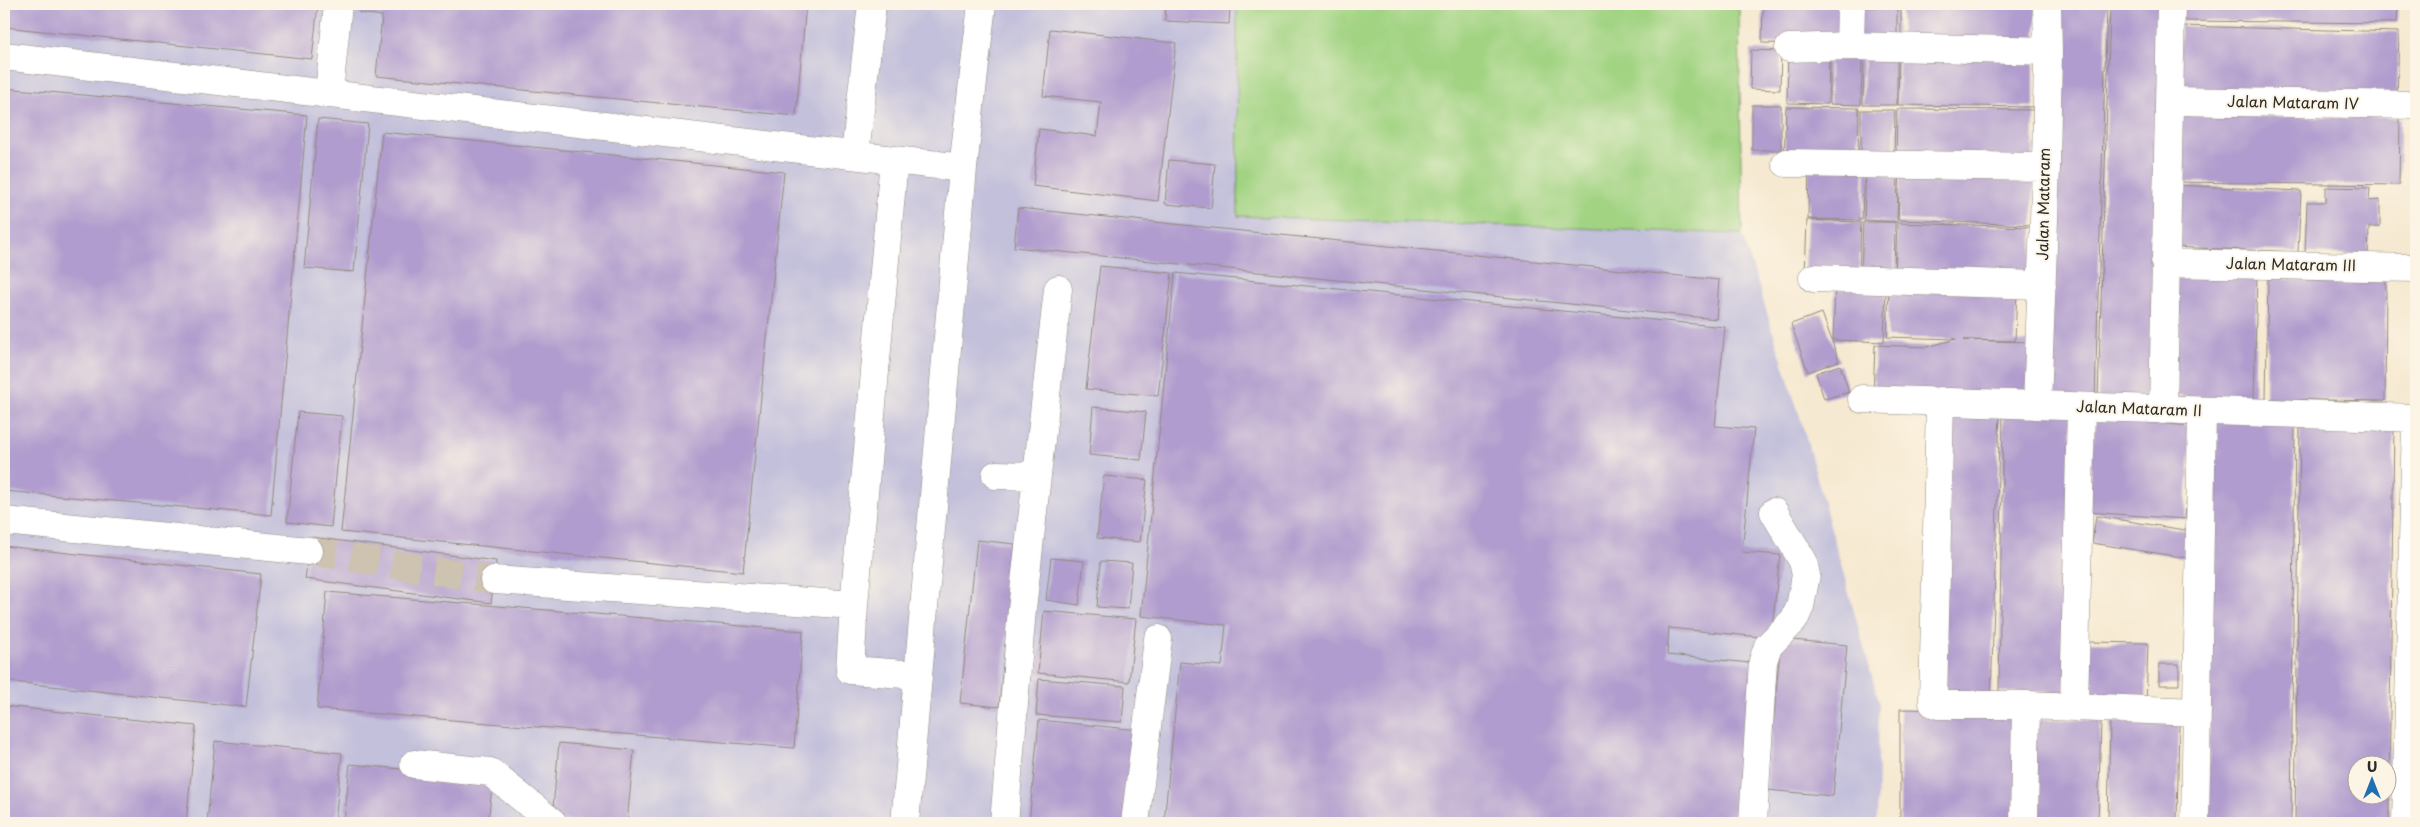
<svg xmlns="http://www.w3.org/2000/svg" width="2420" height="827" viewBox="0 0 2420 827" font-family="'Playpen Sans',sans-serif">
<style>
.industrial{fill:#c3c0db}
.green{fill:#a1d382;stroke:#667f56}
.building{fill:#b09cce}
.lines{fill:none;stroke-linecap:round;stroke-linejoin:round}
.minor-tunnel{stroke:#cdc3b0;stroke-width:28;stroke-dasharray:28 14;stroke-linecap:butt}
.minor-casing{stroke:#908a7e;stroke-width:29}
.minor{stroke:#fff;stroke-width:28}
.labels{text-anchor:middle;stroke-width:4;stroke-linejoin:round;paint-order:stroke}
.street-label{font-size:15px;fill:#2b2b2b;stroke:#fcf5e5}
</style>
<rect width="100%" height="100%" fill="#fcf5e5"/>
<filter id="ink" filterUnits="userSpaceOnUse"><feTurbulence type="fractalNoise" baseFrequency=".02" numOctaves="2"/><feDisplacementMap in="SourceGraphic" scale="10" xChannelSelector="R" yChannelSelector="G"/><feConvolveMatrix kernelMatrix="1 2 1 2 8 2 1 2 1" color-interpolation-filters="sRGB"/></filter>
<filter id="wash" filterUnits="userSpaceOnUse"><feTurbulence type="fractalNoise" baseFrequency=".0096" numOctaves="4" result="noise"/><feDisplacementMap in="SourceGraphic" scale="20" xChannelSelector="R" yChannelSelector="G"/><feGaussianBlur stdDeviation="1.12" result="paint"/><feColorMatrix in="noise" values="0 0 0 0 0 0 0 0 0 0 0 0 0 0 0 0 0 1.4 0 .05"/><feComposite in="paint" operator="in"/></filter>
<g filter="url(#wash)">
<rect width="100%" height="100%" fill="#f6e9d1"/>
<path class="industrial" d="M 4,4 L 1237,4 L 1238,216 L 1742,234 L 1801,420 L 1879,702 L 1877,823 L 4,823 Z"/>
<path class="green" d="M 1237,4 L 1739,4 L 1742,234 L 1238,216 Z"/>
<g id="blocks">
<path class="building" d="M 4,4 L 318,4 L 312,59 L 4,27 Z
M 360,4 L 806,4 L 796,116 L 376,76 L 382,16 L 359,13 Z
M 1166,4 L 1230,4 L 1229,24 L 1165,21 Z
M 1763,4 L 1844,4 L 1843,45 L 1762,43 Z
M 1901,4 L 2036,4 L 2036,41 L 1901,40 Z
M 2054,4 L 2107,4 L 2095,399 L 2042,398 Z
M 2110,4 L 2162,4 L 2151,401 L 2098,399 Z
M 2181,4 L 2398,4 L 2397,23 L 2181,21 Z
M 1855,7 L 1897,7 L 1897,44 L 1855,43 Z
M 2181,26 L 2399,32 L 2397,98 L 2179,91 Z
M 1050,29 L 1176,43 L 1158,201 L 1033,186 L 1039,129 L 1097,136 L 1101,102 L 1043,96 Z
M 1788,49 L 1829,50 L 1828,104 L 1787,103 Z
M 1751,50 L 1781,51 L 1780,90 L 1750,89 Z
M 1830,50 L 1862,51 L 1861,105 L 1830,104 Z
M 1864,51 L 1897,51 L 1897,105 L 1863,105 Z
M 1899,51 L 2034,53 L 2034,107 L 1898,105 Z
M 4,88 L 307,115 L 271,515 L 4,491 Z
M 1752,105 L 1781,105 L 1781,150 L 1752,150 Z
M 1786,107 L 1859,108 L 1858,162 L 1784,161 Z
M 1897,109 L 2034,110 L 2033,164 L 1896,163 Z
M 1861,110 L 1895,110 L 1894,164 L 1861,163 Z
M 2174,115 L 2400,118 L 2399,185 L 2173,182 Z
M 318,119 L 368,124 L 354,272 L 304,268 Z
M 382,132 L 784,172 L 743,572 L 341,532 Z
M 1169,160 L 1215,164 L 1211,208 L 1165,204 Z
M 1809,164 L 1864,166 L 1862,220 L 1808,219 Z
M 1866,167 L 1898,168 L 1897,222 L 1864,220 Z
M 1900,167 L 2034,171 L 2033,225 L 1898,220 Z
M 2173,185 L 2301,191 L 2298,252 L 2171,247 Z
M 2326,187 L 2370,188 L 2369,201 L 2380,200 L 2380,227 L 2369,227 L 2368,255 L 2305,253 L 2307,202 L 2326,202 Z
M 1018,208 L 1719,280 L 1716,319 L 1014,247 Z
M 1807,220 L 1861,222 L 1859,275 L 1805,274 Z
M 1863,222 L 1895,222 L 1894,277 L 1861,275 Z
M 1897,223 L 2033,227 L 2031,281 L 1895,277 Z
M 1100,266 L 1172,273 L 1158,396 L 1086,389 Z
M 1175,273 L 1725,327 L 1715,426 L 1754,429 L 1742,552 L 1780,555 L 1771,638 L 1669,628 L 1667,655 L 1761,664 L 1745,823 L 1164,823 L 1180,662 L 1222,666 L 1226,625 L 1141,616 Z
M 2257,273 L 2254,400 L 2167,395 L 2168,274 Z
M 2268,279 L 2386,281 L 2385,401 L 2266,399 Z
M 1889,285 L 2017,289 L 2015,341 L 1964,340 L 2030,342 L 2029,395 L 1873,398 L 1875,345 L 1927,347 L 1956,339 L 1887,337 Z
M 1835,289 L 1886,290 L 1884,342 L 1833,340 Z
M 1822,313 L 1839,361 L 1808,372 L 1791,324 Z
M 1840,365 L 1849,392 L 1824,399 L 1816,373 Z
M 1093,407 L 1146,412 L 1141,460 L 1089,455 Z
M 1947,409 L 2000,410 L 1991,698 L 1937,697 Z
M 2003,409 L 2072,410 L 2068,692 L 1999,692 Z
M 298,412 L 342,416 L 331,527 L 287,522 Z
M 2095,418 L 2192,426 L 2185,519 L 2087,512 Z
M 2212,420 L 2295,421 L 2291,823 L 2208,823 Z
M 2300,424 L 2394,425 L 2389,786 L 2388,764 L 2358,764 L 2358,794 L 2389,794 L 2389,823 L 2295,823 Z
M 1104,476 L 1147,480 L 1140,542 L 1097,538 Z
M 2096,516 L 2191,531 L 2187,558 L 2092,543 Z
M 311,537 L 496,561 L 491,603 L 305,579 Z
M 977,540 L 1015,544 L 999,707 L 960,703 Z
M 4,546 L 261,574 L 246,707 L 4,681 Z
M 1051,558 L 1084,561 L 1079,605 L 1046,600 Z
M 1101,561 L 1132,563 L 1128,609 L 1097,607 Z
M 327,592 L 803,631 L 794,748 L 317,709 Z
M 1044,611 L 1136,619 L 1129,682 L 1038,673 Z
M 1781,639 L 1847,645 L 1833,796 L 1767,790 Z
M 2085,642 L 2148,643 L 2146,705 L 2084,703 Z
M 2159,664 L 2179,664 L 2179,685 L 2159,685 Z
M 1039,679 L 1125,686 L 1122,722 L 1036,715 Z
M 4,706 L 196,726 L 186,823 L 4,823 Z
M 1900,709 L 2019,711 L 2018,823 L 1900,822 Z
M 2032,719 L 2101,720 L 2098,823 L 2030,823 Z
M 1039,720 L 1139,730 L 1129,823 L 1029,823 Z
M 2110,722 L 2179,723 L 2177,823 L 2108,823 Z
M 215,741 L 342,753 L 335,823 L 207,823 Z
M 559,743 L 634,750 L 627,823 L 552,819 Z
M 350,764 L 493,778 L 488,823 L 344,823 Z"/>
</g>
</g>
<g filter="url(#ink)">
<use href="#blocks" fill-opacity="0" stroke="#908a7e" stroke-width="1"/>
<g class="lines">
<path class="minor-tunnel" d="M 309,551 L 494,580"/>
<defs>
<path id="minor" d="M 1850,46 L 1851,4
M 1789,48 L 1850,46 L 2048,51
M 4,56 L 963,168
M 329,93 L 338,4
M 2170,101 L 2416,105
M 855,155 L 872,4
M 894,160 L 854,605 L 850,670 L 918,675
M 1786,163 L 2046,167
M 2165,263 L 2416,268
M 1813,278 L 2042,285
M 1862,399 L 2416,418
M 1940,401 L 1933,703 L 1938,705 L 2026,705 L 2197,712
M 2037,405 L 2046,167 L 2048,51 L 2047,4
M 2163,410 L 2171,4
M 996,475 L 1037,476
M 4,521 L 309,551
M 494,580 L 854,605
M 2074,706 L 2081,407
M 414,764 L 490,772 L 553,823
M 905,823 L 963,168 L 982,4
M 1004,823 L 1022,609 L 1058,289
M 1135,823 L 1158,639
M 1753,823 L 1763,661 L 1768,646 L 1794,620 L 1800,607 L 1806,575 L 1803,561 L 1774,512
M 2024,823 L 2026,705
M 2195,823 L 2202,412
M 2406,823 L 2416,422"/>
</defs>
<use href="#minor" class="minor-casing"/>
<use href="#minor" class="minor"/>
</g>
</g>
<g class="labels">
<g class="street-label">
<text transform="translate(2293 103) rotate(1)" y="5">Jalan Mataram IV</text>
<text transform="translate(2044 204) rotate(-89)" y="5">Jalan Mataram</text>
<text transform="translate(2291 265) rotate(1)" y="5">Jalan Mataram III</text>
<text transform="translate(2139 409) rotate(2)" y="5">Jalan Mataram II</text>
</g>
</g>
<rect width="2420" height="827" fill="none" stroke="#fcf5e5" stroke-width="20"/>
<g transform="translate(2372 780)"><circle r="24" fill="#fcf5e5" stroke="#a8a49b"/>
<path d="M0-4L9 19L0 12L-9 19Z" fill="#1f6fb2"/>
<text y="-8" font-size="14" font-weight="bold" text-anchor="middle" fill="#2b2b2b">U</text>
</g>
</svg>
